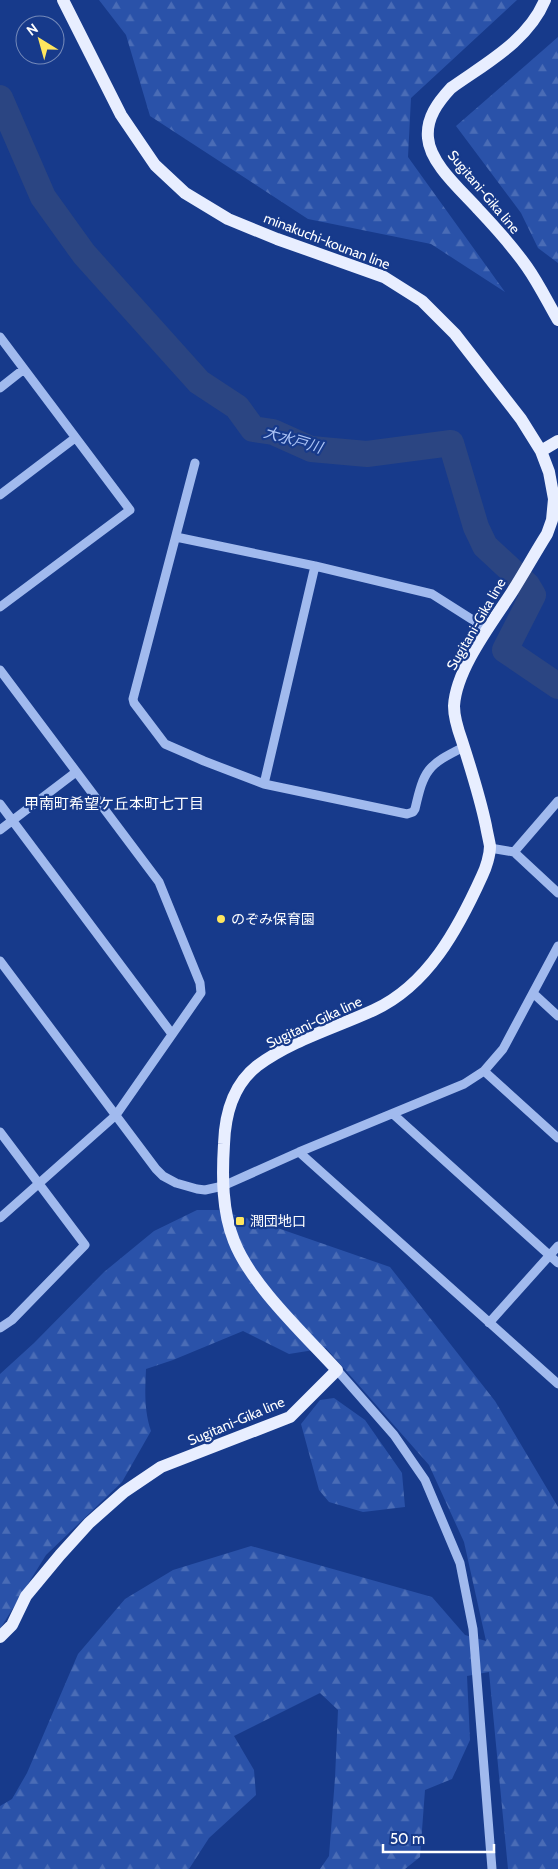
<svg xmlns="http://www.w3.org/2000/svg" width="558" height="1869" viewBox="0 0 558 1869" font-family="Cabin,'Noto Sans JP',sans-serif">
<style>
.forest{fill:url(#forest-firs)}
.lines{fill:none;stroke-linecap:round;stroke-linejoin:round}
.river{stroke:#2b4582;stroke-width:26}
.minor{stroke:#a1baee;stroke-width:9}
.major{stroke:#e8eeff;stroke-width:12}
.poi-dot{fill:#ffe65e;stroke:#173a8b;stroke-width:2}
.labels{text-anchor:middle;stroke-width:4.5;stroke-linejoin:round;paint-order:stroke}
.street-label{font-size:14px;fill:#fff;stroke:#173a8b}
.poi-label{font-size:14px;fill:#fff;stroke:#173a8b;text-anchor:start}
.water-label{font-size:15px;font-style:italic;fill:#acc4f6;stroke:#173a8b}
.neighbourhood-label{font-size:15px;fill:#fff;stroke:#173a8b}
</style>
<defs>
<pattern id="forest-firs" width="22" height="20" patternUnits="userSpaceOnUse" patternTransform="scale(1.25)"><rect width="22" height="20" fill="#2a52a9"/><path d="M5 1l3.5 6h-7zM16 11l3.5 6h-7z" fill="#4a6cb6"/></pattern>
</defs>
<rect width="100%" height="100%" fill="#173a8b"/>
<path class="forest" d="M 99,0 L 517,0 L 411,98 L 408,157 L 505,292 L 431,244 L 308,219 L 150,116 L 126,35 Z
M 558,37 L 558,263 L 538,248 L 521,213 L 456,126 Z
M 197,1210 L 218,1210 L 266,1224 L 390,1267 L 495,1401 L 558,1507 L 558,1869 L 508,1869 L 489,1672 L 467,1676 L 470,1740 L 452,1779 L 425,1790 L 420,1857 L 405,1869 L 320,1869 L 329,1856 L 335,1778 L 338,1710 L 320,1693 L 234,1736 L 254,1770 L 256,1795 L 209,1838 L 189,1869 L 0,1869 L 0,1806 L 12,1799 L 27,1773 L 78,1654 L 125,1599 L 173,1570 L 251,1546 L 432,1597 L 465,1635 L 486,1641 L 464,1542 L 429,1465 L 326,1348 L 289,1354 L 243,1331 L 173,1360 L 146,1369 C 145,1390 144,1410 151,1431 L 122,1482 L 46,1555 L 0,1629 L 0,1374 L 34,1343 L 104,1272 L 154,1231 Z
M 334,1398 L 365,1420 L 402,1473 L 405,1507 L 363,1512 L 329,1502 L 319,1490 L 301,1424 L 320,1400 Z"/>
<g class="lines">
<path class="river" d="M 0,98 L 43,197 L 84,254 L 199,382 L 237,407 L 253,429 L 273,432 L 311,449 L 367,454 L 451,443 L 476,527 L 485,546 L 527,585 L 533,595 L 505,650 L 558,686"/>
<path class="minor" d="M 0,337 L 130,510 L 0,607
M 0,388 L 24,369
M 195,463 L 133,699 L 134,703 L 165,744 L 204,761 L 264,784 L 407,814 L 413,812 L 415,809 C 424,770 427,765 464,747
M 0,495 L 75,438
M 176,537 L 315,566 L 432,594 L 487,629
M 0,670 L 159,882 L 200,983 L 201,993 L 116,1115 L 0,1218
M 264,784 L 315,566
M 0,804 L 172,1034
M 0,830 L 76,772
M 490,848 L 514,852 L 558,893
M 514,852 L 558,801
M 0,961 L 156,1169 L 163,1176 L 176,1183 L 197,1189 L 205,1190 L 223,1186 L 299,1152 L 464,1084 L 484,1071 L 503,1049 L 558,946
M 533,993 L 558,1016
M 484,1071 L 558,1138
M 393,1114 L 558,1263
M 0,1132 L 85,1245 L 12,1320 L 0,1328
M 299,1152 L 558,1384
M 489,1323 L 558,1246
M 337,1370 L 394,1435 L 425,1480 L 460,1563 L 473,1629 L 492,1869"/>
<path class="major" d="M 545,0 C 528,41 486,63 451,88 C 438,102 426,118 428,138 C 430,164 462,191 478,209 C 495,227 513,247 527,267 C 539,284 548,303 558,320
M 541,451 L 558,441
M 0,1637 L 12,1625 L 26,1596 L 60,1555 L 89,1523 L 124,1492 L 161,1467 L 290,1417 L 337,1370 C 305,1335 251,1285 234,1241 C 222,1211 222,1176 224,1144 C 225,1115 233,1085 257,1066 C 292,1040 335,1028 374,1010 C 428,985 458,929 482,876 C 486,868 490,855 490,846 C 489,840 487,832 486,826 C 480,797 471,769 462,741 C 458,730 454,718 454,706 C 456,669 492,623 512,592 C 524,573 535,553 547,534 L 552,520 L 554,499 L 549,472 L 541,451 L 521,419 L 455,334 L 422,301 L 384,277 L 277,239 L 228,219 L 185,193 L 155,165 L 121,115 L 63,0"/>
</g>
<g class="poi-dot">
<circle cx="221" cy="919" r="5"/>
<rect x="235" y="1216" width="10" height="10" rx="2.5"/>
</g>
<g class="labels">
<g class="street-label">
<text transform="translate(484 192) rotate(50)" y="5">Sugitani-Gika line</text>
<text transform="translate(327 241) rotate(21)" y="5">minakuchi-kounan line</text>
<text transform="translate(476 624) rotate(-60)" y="5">Sugitani-Gika line</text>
<text transform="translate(314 1022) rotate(-25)" y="5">Sugitani-Gika line</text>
<text transform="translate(236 1421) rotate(-23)" y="5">Sugitani-Gika line</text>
</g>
<g class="poi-label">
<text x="231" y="924">のぞみ保育園</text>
<text x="250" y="1226">潤団地口</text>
</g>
<g class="water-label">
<text transform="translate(293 440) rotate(16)" y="5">大水戸川</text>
</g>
<g class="neighbourhood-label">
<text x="114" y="809">甲南町希望ケ丘本町七丁目</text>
</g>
</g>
<g transform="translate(40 40) rotate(323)"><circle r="24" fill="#173a8b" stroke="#7489b9"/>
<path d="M0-4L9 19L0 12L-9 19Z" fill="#ffe65e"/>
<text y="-8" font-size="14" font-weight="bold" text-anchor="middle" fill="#ffffff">N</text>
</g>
<path d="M383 1844v8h111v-8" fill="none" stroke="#ffffff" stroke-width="2.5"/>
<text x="390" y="1844" font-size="15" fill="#ffffff" stroke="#173a8b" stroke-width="4" paint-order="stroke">50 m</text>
</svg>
